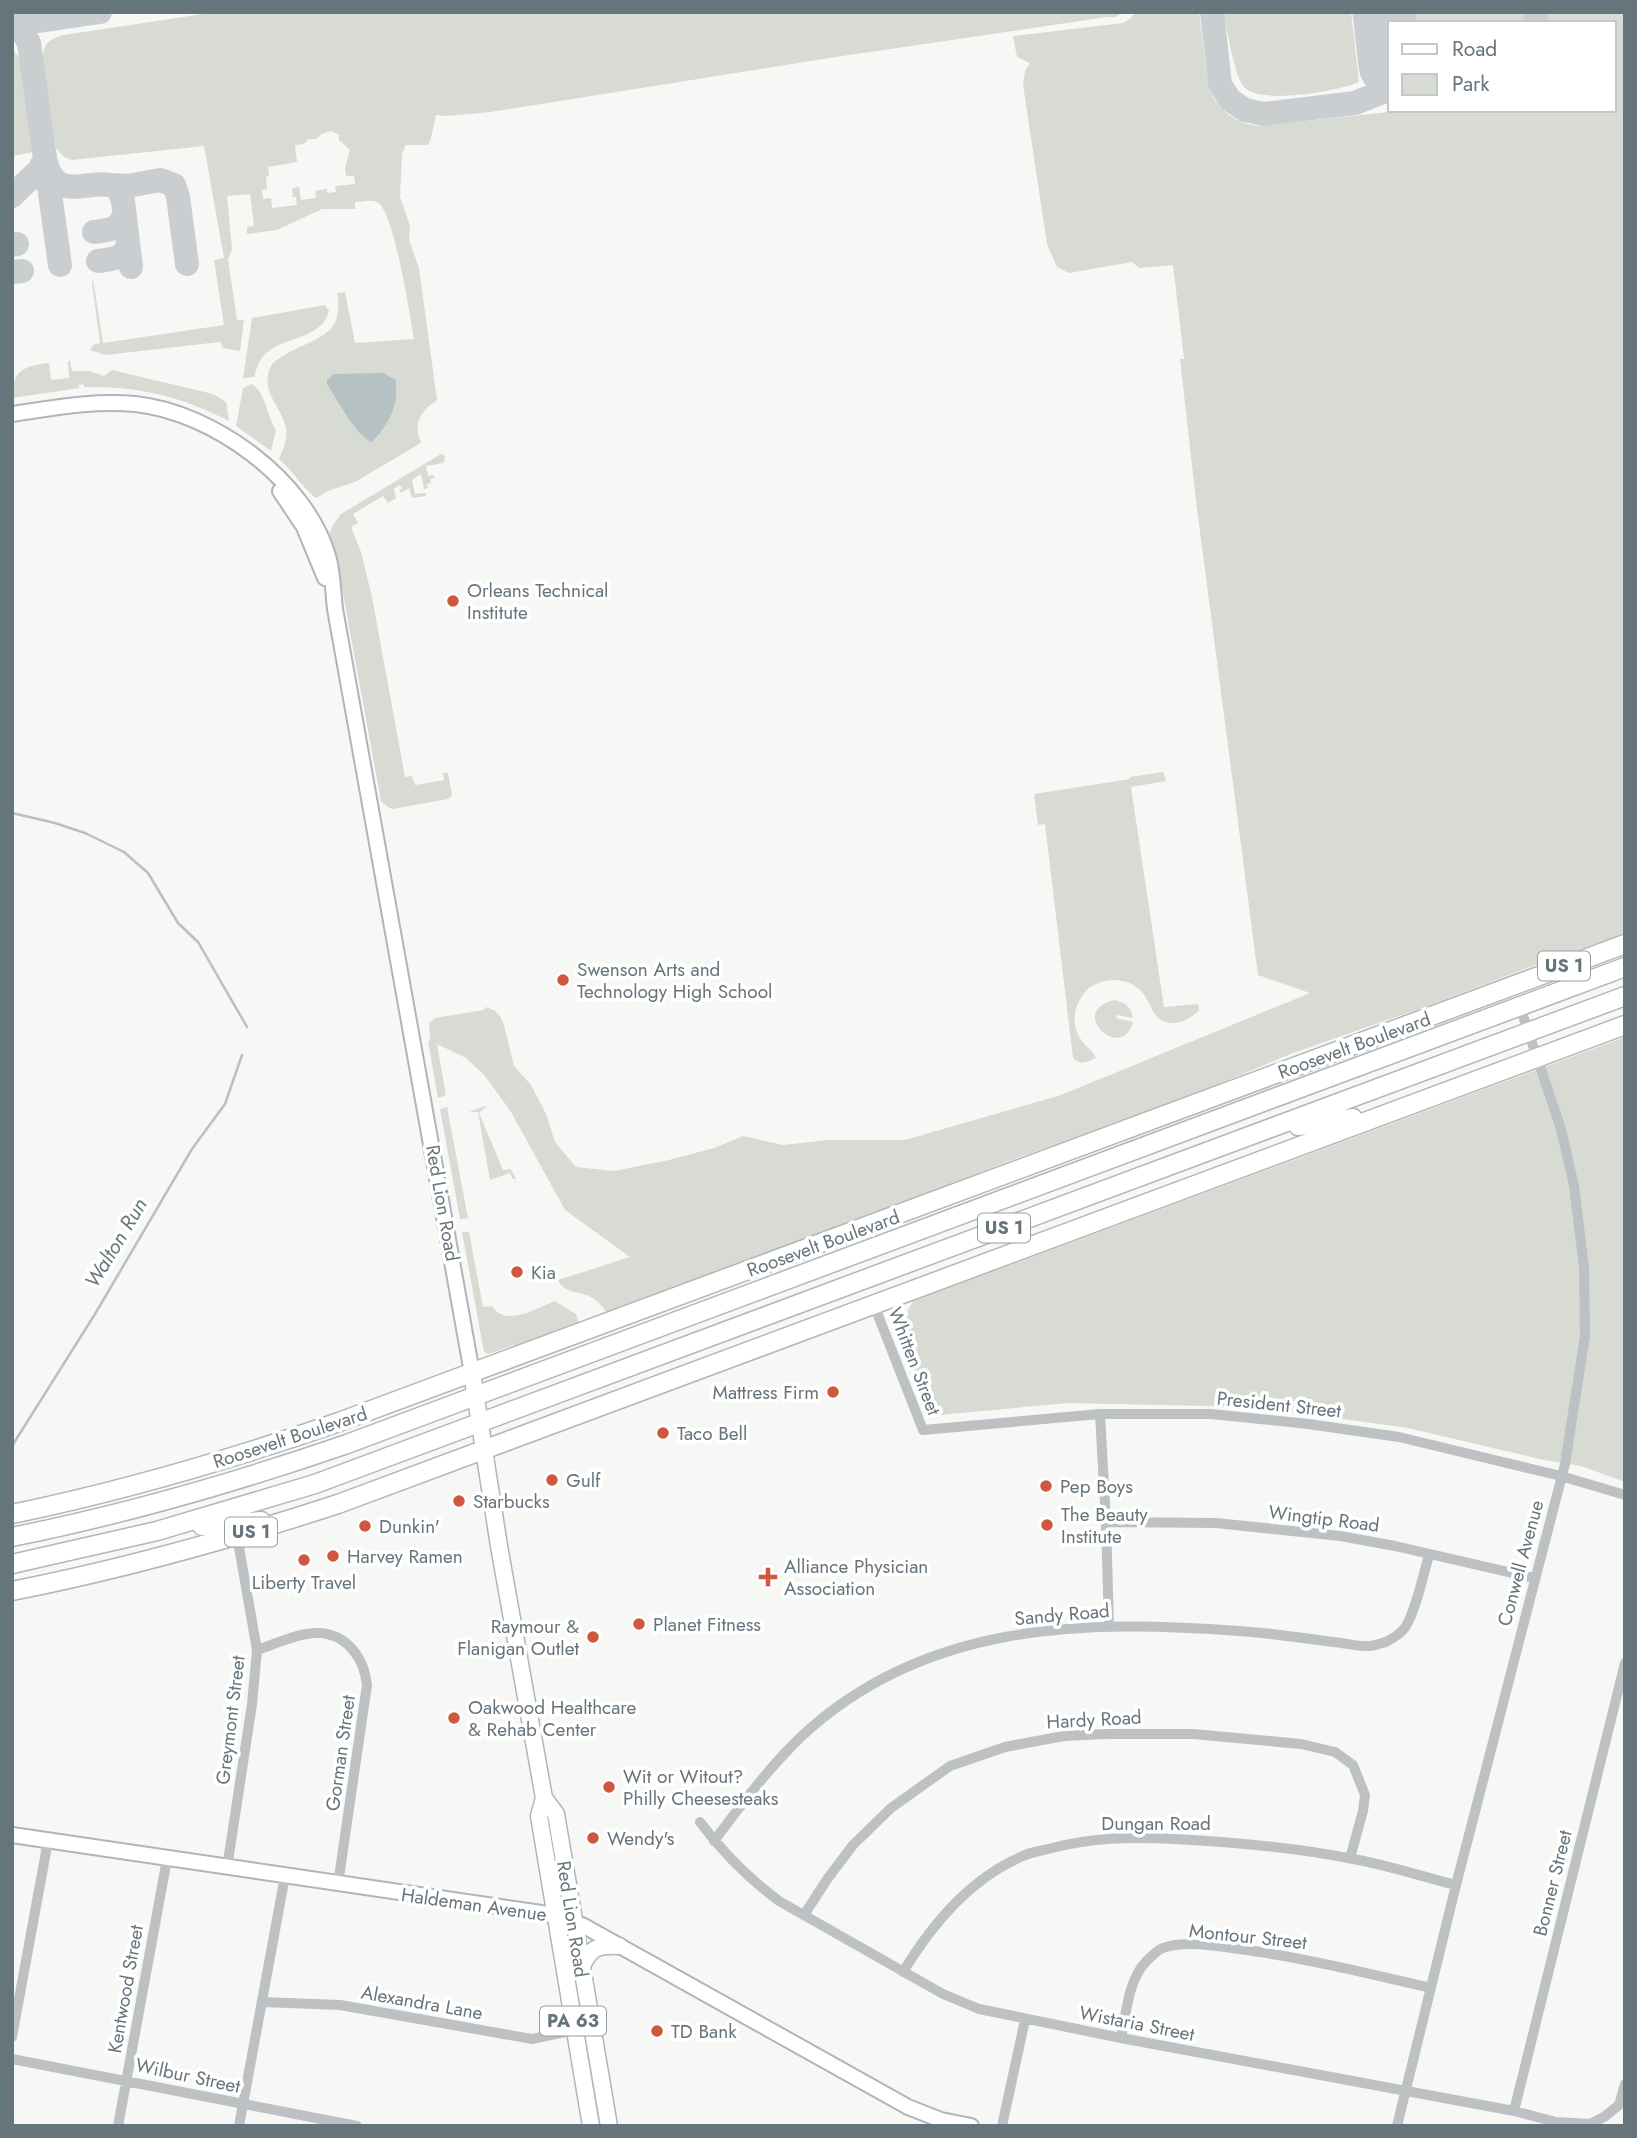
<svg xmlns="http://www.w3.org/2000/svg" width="1637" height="2138" viewBox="0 0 1637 2138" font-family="Jost,sans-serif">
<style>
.green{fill:#d7dbd4;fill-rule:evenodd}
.water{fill:#b6c1c4}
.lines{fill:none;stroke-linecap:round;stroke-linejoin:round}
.stream{stroke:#b6c1c4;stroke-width:2.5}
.taxiway{stroke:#cbced0;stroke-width:24}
.runway{stroke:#cbced0;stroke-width:63}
.secondary-casing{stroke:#afb5b9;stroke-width:18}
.primary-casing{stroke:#b1b6b8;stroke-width:19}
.highway-casing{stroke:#b3b6b9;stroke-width:21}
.street{stroke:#bdc1c4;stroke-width:10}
.secondary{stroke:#fff;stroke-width:14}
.primary{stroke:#fff;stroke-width:16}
.highway{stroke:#fff;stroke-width:18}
.poi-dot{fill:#ce573e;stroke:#fff;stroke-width:2.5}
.labels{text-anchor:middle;stroke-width:7;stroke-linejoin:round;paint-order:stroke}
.shield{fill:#fff;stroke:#949ea3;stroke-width:2}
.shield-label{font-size:18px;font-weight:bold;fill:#66747c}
.poi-label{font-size:19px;fill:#66747c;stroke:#fff;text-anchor:start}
.street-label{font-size:19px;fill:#66747c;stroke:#fff}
.water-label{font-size:21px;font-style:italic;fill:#66797e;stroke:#fff}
</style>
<rect width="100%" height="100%" fill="#f7f7f5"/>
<path class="green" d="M 216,12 L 1124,12 L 1115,17 L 1107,17 L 836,57 L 490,112 L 447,116 L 436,115 L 430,142 L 427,145 L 406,145 L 402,153 L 400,197 L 410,226 L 409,240 L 419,268 L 437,400 C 422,410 412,423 421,442 L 419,444 L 355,482 L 328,491 L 316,498 C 302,487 293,471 279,459 C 283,449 288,439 286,428 C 281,405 259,391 271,366 C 274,361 278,359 283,356 C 314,337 345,338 337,293 L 345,292 L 355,343 L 414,339 C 410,317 394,209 377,202 C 371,199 361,202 355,202 L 355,209 L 322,209 L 277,230 L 247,234 L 247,227 L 254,226 L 250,194 L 227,196 L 232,249 L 228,260 L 237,320 L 244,320 L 240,351 L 223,348 L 220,342 L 105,355 L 90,350 L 93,345 L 100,343 L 92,283 L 93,279 L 103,343 L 224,325 L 214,260 L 224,258 L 204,146 L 72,160 L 64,157 L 56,148 L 42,59 C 44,43 49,39 64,35 ZM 331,131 L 339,135 L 339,140 L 350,150 L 345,168 L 346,176 L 354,176 L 355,184 L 335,186 L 336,192 L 327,193 L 327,189 L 315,191 L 316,198 L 301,200 L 299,187 L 292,188 L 293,197 L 296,197 L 297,205 L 272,208 L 271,198 L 263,199 L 262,190 L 267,189 L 266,177 L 269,176 L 268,167 L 297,162 L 295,145 L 304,144 L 308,139 L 316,139 L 322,134 Z
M 1135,12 L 1199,12 L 1208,86 C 1217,110 1236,125 1262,126 L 1407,110 L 1614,110 L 1614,23 L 1547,23 L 1545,12 L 1625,12 L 1625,934 L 1556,957 L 1430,1005 L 1293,1053 L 1176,1102 L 1012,1160 L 839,1228 L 742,1261 L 692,1283 L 609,1315 C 604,1309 599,1302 593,1298 C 580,1290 565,1295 558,1280 L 630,1257 L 565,1210 L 511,1112 L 485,1076 L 466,1058 L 437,1044 L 446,1095 L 438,1098 L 428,1041 L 430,1041 L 429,1023 L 435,1018 L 484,1010 L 485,1007 L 494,1010 L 500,1016 L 504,1025 L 514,1066 L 531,1085 L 546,1114 L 555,1142 L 576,1167 L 614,1171 L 669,1160 L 714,1148 L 743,1136 L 783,1145 L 829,1140 L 905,1140 L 1061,1095 L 1310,993 L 1258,975 L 1196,501 L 1180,359 L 1184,359 L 1173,265 L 1139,268 L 1132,262 L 1069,273 L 1057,267 L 1047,244 L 1023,85 L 1025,71 L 1030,63 L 1017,57 L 1013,36 L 1123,23 L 1130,19 Z
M 1223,12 L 1351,12 L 1359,82 C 1338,91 1259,106 1243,86 C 1234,73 1227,29 1223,12 Z
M 1416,12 L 1524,12 L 1525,23 L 1417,23 Z
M 12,49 L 19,57 L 21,67 L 33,152 L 12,156 Z
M 325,305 L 329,311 C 323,338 284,337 266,353 C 259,359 257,368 254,377 L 243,378 L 252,318 Z
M 68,361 L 70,361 L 72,371 L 90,371 L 104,376 L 112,370 L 213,394 L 226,402 L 229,421 C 180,396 138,386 84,387 L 83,384 L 79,385 L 79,388 L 12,398 C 12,370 24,366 49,363 L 51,380 L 69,378 Z
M 252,384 C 267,395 266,415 276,430 L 271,451 L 236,426 L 243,388 Z
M 441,454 L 445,456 L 444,463 L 426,466 L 428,476 L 433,475 L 435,478 L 430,479 L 431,483 L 427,484 L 428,488 L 424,489 L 421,474 L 412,480 L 415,494 L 426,493 L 426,496 L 412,498 L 409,488 L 401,493 L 399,491 L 402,488 L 400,485 L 394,489 L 396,498 L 388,503 L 383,496 L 353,514 L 358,523 L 351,527 L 361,552 L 372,597 L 405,777 L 412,776 L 415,785 L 444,780 L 443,773 L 448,773 L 452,794 L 451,797 L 448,799 L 393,809 L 389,808 L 381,801 L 341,583 L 328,542 C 329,531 334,522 341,514 Z
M 1163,772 L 1166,781 L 1131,787 L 1164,1007 L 1198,1004 L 1199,1010 C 1191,1019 1177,1026 1165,1022 C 1146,1017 1154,982 1114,980 C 1106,980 1095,983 1089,988 C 1074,1002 1069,1024 1082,1041 C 1087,1048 1093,1050 1096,1058 C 1086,1062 1081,1066 1073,1058 L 1045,824 L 1038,825 L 1034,794 L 1130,779 L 1130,777 Z
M 1115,1000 C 1126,1003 1131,1007 1133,1018 L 1117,1015 L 1116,1018 L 1133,1022 C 1121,1064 1066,1010 1115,1000 Z
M 1625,1037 L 1625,1482 L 1581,1466 L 1544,1460 L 1408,1428 L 1255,1407 L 1068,1403 L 939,1415 L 930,1412 L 898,1330 L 913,1301 Z
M 485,1106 L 486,1107 L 479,1113 L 503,1170 L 511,1169 L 516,1179 L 513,1179 L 510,1173 L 490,1180 L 478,1112 L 469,1112 Z
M 447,1107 L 468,1218 L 460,1219 L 440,1109 Z
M 462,1232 L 469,1232 L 483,1307 L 492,1306 C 506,1328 537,1308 555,1301 L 576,1314 L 580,1325 L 516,1348 L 514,1345 L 488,1354 L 484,1352 Z"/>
<path class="water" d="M 383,373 L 396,380 C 395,386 397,392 396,397 C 394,415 384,429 372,442 C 356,436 337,399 327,384 L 327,380 L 334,374 Z"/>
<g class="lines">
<path class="stream" d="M 12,50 L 17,12
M 12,813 L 55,823 L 85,833 L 124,852 L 148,873 L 178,923 L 198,942 L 247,1027
M 12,1446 L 95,1314 L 192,1149 L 225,1104 L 242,1055"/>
<path class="taxiway" d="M 1212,12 L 1220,84 L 1230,100 L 1245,110 L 1264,114 L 1355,103 L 1390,89
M 1535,12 L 1536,23
M 12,25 L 100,12
M 12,27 L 22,30 L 29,43 L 60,265
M 1389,55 L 1390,56
M 46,162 C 57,207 95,174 118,188 L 123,201 L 131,267
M 112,185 L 128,186 L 160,180 L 174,185 L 178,197 L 187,264
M 12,196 L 39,170 L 45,158
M 94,232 C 109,230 120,230 124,214
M 12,245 L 17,244
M 98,261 C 113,259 124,259 128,244
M 12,272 L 22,271"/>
<path class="runway" d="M 1384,12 L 1390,65"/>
<defs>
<path id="secondary" d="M 12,414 C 53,408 94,400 135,404 C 213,412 306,480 328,556 C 333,572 333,592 335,609 L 472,1373
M 280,491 L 304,527 L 325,578
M 12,1835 L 555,1915 L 584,1926 L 908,2107 L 941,2120 L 971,2126"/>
<path id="primary" d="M 472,1373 L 499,1546 L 544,1798 L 539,1816 L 591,2126
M 544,1798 L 556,1814 L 609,2126
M 581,1969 C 589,1948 597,1945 619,1946"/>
<path id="highway" d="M 1298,1126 L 1353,1118
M 12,1514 C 123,1491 232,1459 339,1422 L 1625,944
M 202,1526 L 261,1521
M 12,1537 C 126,1514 237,1482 347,1444 L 1625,967
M 12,1564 L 157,1531 L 315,1484 L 1625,996
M 12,1591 C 123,1569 231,1539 338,1504 L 1625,1025"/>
</defs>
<use href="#secondary" class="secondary-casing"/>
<use href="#primary" class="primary-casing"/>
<use href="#highway" class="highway-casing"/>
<path class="street" d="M 874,1305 L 923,1430 L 1100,1414 L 1211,1414 L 1308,1424 L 1399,1437 L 1561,1476 L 1625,1495
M 1100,1414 L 1106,1522 L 1109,1626
M 1106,1522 L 1216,1523 L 1340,1536 L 1395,1546 L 1534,1578
M 257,1650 C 290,1639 326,1618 353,1650 C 362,1661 365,1671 367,1685 L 338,1884
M 700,1822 C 723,1853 748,1878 779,1901 L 943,1994 L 979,2009 L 1121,2038 L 1514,2111 L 1556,2122 L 1590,2124 L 1604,2117 L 1619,2105 L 1625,2084
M 714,1841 C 742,1804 769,1767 803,1735 C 924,1623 1083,1619 1239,1631 C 1270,1633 1302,1638 1334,1642 C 1345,1643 1359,1647 1370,1646 C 1375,1646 1381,1643 1386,1642 C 1391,1639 1399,1635 1403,1630 C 1414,1619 1424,1572 1429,1555
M 227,1868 L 252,1704 L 257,1650 L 237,1536
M 804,1915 L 828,1878 L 853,1845 L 891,1808 L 950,1766 L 1005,1747 L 1064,1736 L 1106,1734 L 1193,1734 L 1301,1744 L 1335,1752 L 1353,1765 L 1365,1795 L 1363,1811 L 1350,1858
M 903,1972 C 932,1924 970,1878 1023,1856 C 1031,1852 1040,1851 1048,1849 C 1093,1837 1129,1837 1174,1839 C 1233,1842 1290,1847 1348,1858 C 1384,1864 1420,1876 1456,1885
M 262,2002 L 340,2005 L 532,2039 L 574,2030
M 12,2037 L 48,1841
M 1121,2038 C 1127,2010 1128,1974 1153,1955 C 1156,1952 1162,1948 1166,1947 C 1191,1940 1222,1947 1247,1950 C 1309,1959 1370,1974 1431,1988
M 12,2059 L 357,2126
M 1514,2111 L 1625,1663
M 118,2126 L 167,1859
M 239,2126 L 285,1876
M 1002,2126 L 1025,2020
M 1397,2126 L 1456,1885 L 1565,1464 L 1585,1336 L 1584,1267 L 1574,1186 L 1561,1129 L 1520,1007"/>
<use href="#secondary" class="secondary"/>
<use href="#primary" class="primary"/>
<use href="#highway" class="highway"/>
</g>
<g class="poi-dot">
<circle cx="453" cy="601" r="7"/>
<circle cx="563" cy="980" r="7"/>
<circle cx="517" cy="1272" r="7"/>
<circle cx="833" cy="1392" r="7"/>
<circle cx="663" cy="1433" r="7"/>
<circle cx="552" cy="1480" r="7"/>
<circle cx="1046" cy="1486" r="7"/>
<circle cx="459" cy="1501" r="7"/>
<circle cx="1047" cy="1525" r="7"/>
<circle cx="365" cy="1526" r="7"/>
<circle cx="333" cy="1556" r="7"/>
<circle cx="304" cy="1560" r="7"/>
<path d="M764.5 1566.5h7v7h7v7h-7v7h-7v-7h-7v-7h7z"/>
<circle cx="639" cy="1624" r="7"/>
<circle cx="593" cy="1637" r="7"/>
<circle cx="454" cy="1718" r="7"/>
<circle cx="609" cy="1787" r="7"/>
<circle cx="593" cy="1838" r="7"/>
<circle cx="657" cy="2031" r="7"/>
</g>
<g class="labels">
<g class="shield">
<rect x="1538" y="951.5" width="52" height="29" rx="5"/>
<rect x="978" y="1213.5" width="52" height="29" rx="5"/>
<rect x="225" y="1517.5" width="52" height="29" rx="5"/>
<rect x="540" y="2006.5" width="66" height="29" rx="5"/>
</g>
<g class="shield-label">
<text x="1564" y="972">US 1</text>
<text x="1004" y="1234">US 1</text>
<text x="251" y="1538">US 1</text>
<text x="573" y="2027">PA 63</text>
</g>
<g class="poi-label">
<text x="467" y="597">Orleans Technical<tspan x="467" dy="22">Institute</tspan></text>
<text x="577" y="976">Swenson Arts and<tspan x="577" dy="22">Technology High School</tspan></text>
<text x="531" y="1279">Kia</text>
<text x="819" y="1399" text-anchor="end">Mattress Firm</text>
<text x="677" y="1440">Taco Bell</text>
<text x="566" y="1487">Gulf</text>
<text x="1060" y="1493">Pep Boys</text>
<text x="473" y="1508">Starbucks</text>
<text x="1061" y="1521">The Beauty<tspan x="1061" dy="22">Institute</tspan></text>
<text x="379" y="1533">Dunkin'</text>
<text x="347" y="1563">Harvey Ramen</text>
<text x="784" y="1573">Alliance Physician<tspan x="784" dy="22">Association</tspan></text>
<text x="304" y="1589" text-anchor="middle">Liberty Travel</text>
<text x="653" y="1631">Planet Fitness</text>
<text x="579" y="1633" text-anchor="end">Raymour &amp;<tspan x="579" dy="22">Flanigan Outlet</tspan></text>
<text x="468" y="1714">Oakwood Healthcare<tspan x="468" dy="22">&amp; Rehab Center</tspan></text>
<text x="623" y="1783">Wit or Witout?<tspan x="623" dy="22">Philly Cheesesteaks</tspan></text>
<text x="607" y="1845">Wendy's</text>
<text x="671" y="2038">TD Bank</text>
</g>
<g class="street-label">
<text transform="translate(1354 1045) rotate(-20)" y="7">Roosevelt Boulevard</text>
<text transform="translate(443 1203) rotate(80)" y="7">Red Lion Road</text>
<text transform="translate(823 1243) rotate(-20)" y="7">Roosevelt Boulevard</text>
<text transform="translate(915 1361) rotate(69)" y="7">Whitten Street</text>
<text transform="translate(1279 1404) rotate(6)" y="7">President Street</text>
<text transform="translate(290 1437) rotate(-18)" y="7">Roosevelt Boulevard</text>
<text transform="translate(1324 1518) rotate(7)" y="7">Wingtip Road</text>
<text transform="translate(1520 1563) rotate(-75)" y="7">Conwell Avenue</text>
<text transform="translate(1062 1614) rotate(-5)" y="7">Sandy Road</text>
<text transform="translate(1094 1719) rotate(-3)" y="7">Hardy Road</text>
<text transform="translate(230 1720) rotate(-83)" y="7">Greymont Street</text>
<text transform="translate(340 1753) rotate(-82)" y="7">Gorman Street</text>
<text x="1156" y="1830">Dungan Road</text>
<text transform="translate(1552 1883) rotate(-76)" y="7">Bonner Street</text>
<text transform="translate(474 1904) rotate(8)" y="7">Haldeman Avenue</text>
<text transform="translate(573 1919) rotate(81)" y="7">Red Lion Road</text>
<text transform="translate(1248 1936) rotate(6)" y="7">Montour Street</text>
<text transform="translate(125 1989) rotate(-80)" y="7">Kentwood Street</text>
<text transform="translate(422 2002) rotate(10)" y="7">Alexandra Lane</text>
<text transform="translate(1137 2023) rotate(11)" y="7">Wistaria Street</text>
<text transform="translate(188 2075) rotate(12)" y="7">Wilbur Street</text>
</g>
<g class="water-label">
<text transform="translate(116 1243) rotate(-59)" y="7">Walton Run</text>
</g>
</g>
<rect width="1637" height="2138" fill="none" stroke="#66747c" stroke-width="28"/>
<rect x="1388" y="21" width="228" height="91" fill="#ffffff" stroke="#c2c7cb" stroke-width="2"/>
<rect x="1402" y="44" width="35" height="10" fill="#ffffff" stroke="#c2c7cb" stroke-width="2"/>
<text x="1452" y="56" font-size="21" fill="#66747c">Road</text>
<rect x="1402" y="74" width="35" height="21" fill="#d7dbd4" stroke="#c2c7cb" stroke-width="2"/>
<text x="1452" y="91" font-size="21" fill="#66747c">Park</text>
</svg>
